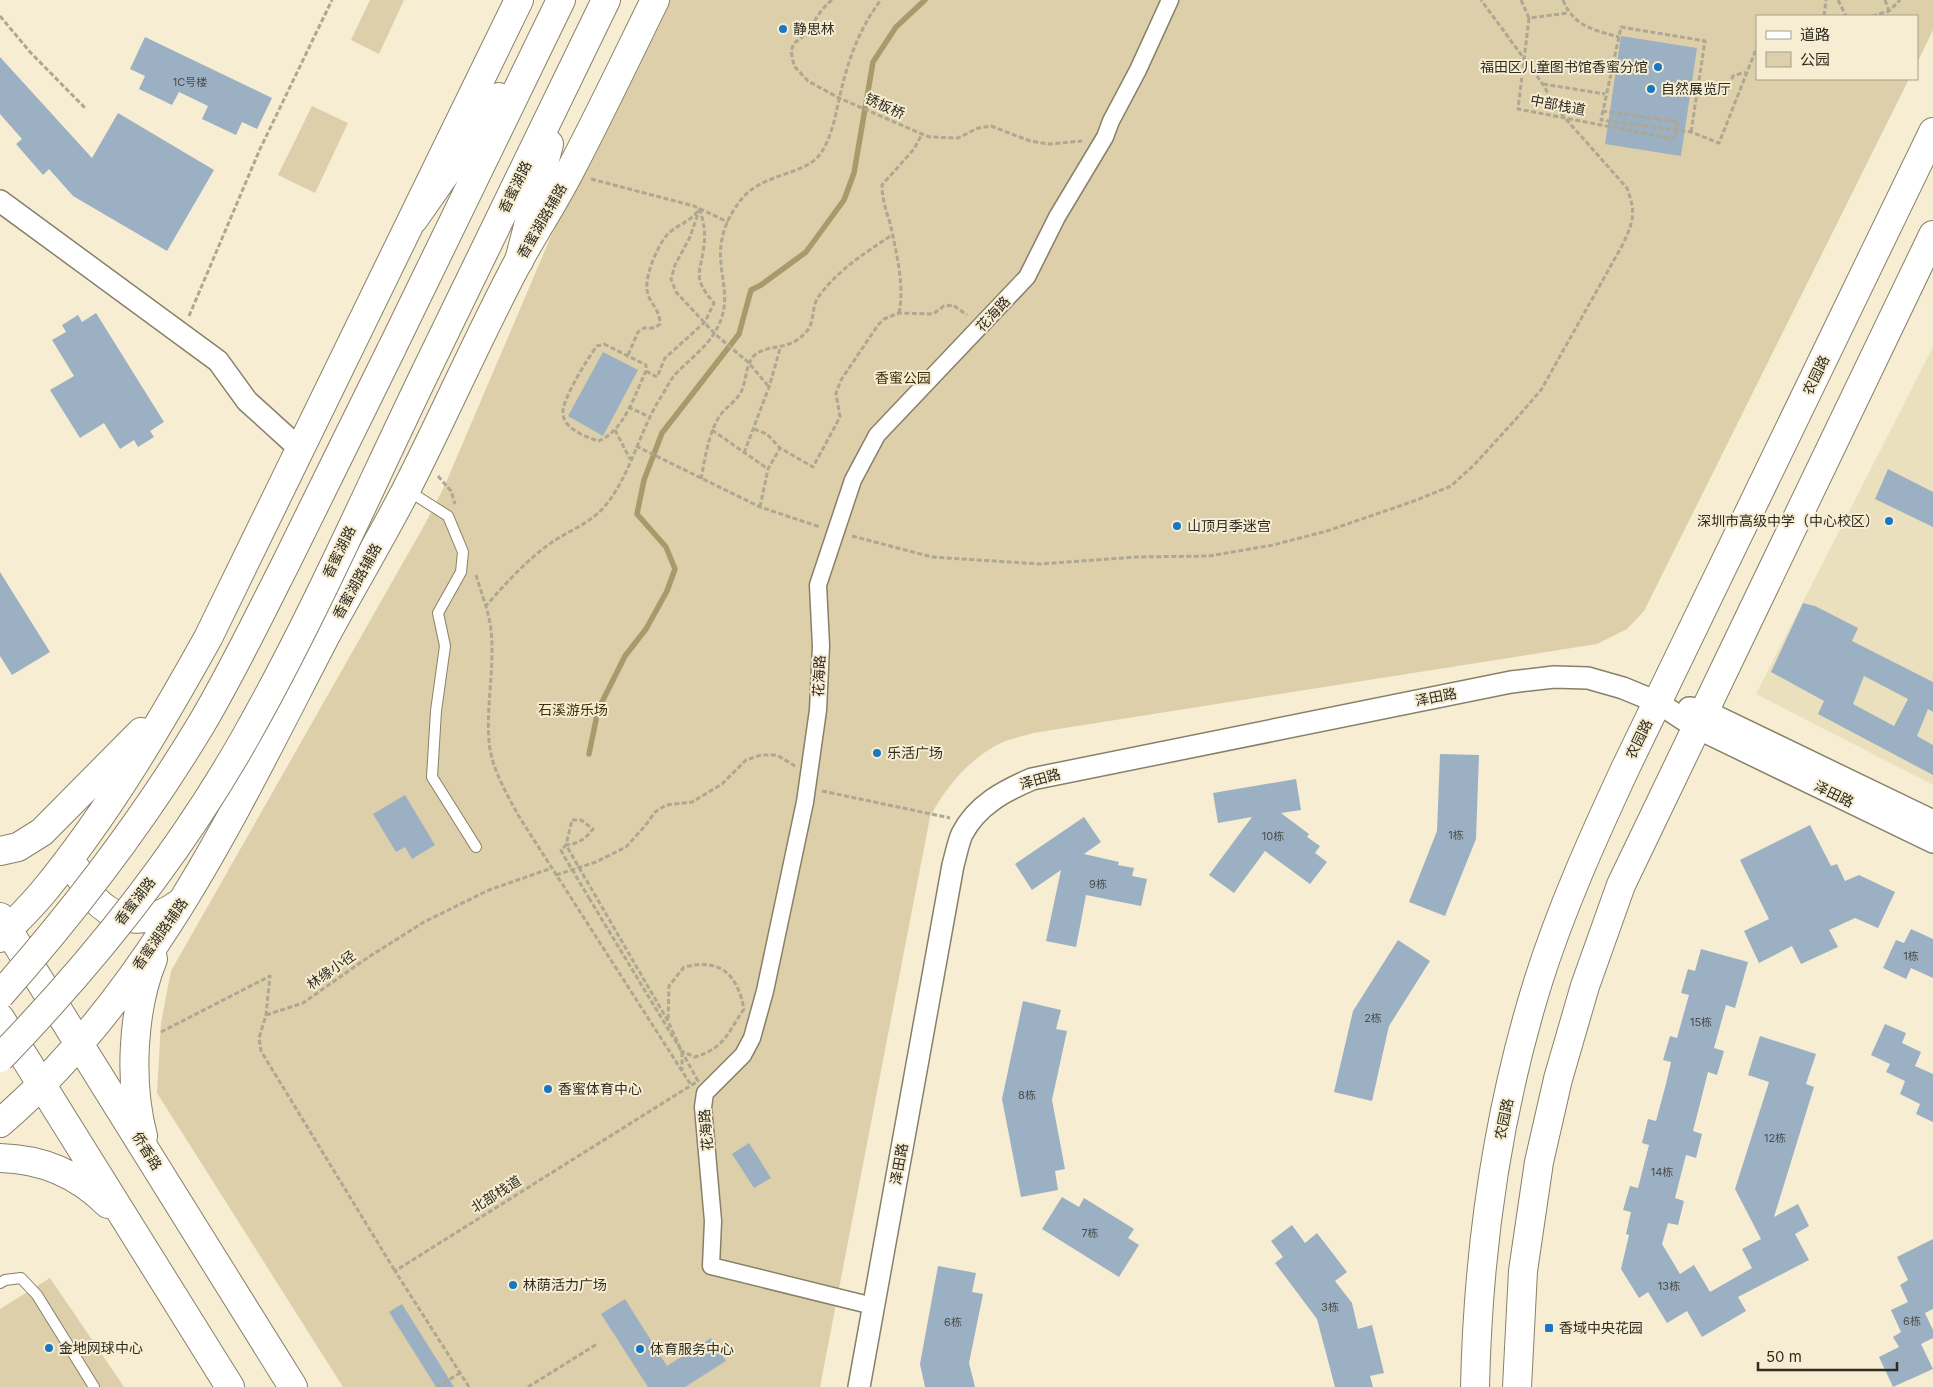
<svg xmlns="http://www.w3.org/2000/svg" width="1933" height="1387" viewBox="0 0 1933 1387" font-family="Inter,'Noto Sans SC',sans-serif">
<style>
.built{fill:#ebe0be}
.green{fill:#dccfa9}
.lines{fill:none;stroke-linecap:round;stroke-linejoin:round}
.stream{stroke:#aa9a6b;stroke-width:5.5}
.building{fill:#9cb0c3;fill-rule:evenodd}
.service-casing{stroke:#888068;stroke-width:12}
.pedestrian-casing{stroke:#888068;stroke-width:19}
.minor-casing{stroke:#888068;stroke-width:24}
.secondary-casing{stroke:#888068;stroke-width:30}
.primary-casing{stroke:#888068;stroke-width:30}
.trunk-casing{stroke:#888068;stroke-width:30}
.path{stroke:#aea792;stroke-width:3;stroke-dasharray:5 2.5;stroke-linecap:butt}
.service{stroke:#fff;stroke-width:10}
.pedestrian{stroke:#fff;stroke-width:16}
.minor{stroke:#fff;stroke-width:21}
.secondary{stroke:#fff;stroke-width:28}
.primary{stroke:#fff;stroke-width:28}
.trunk{stroke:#fff;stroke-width:28}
.trunk-bridge-casing{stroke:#888068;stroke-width:30;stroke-linecap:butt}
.path-bridge{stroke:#aea792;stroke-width:3;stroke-dasharray:5 2.5;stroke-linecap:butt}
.trunk-bridge{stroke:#fff;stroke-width:28}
.poi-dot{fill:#1777c3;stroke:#f6edd2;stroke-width:2}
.labels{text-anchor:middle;stroke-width:4;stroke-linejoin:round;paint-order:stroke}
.number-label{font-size:11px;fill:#4a4d4a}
.poi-label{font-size:14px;fill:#2f2c22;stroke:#f6edd2;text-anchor:start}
.street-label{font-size:14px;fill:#2f2c22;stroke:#f6edd2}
.park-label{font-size:14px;fill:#3d3109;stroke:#f6edd2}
</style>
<rect width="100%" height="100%" fill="#f6edd2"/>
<path class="built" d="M 1933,347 L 1933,785 L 1756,694 Z"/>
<path class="green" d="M 370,0 L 404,0 L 379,54 L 351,40 Z
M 664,0 L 1933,0 L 1933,30 L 1917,63 L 1917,16 L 1757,16 L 1757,79 L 1909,79 L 1644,611 L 1627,629 L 1597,644 L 1033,733 C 1021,737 1006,739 995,746 C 967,762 945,788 930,817 L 820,1387 L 343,1387 L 157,1093 L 161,1023 L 171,971 L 425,524 L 445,485 L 552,234 Z
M 312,106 L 348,123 L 315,193 L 278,175 Z
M 50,1278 L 124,1387 L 0,1387 L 0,1309 Z"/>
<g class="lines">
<path class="stream" d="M 589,754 L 598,710 L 625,656 L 646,629 L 667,591 L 675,569 L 666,547 L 637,514 L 644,480 L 662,433 L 739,334 L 751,290 L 761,285 L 806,252 L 844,200 L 854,173 L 873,62 L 896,27 L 925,0"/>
</g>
<path class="building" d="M 1621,36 L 1697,48 L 1681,156 L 1605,144 Z
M 145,37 L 272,98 L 257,129 L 242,122 L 236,135 L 202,119 L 208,106 L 179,92 L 172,105 L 139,89 L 145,76 L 130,69 Z
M 0,57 L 92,158 L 118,113 L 214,170 L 167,251 L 73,196 L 49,169 L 43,175 L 16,144 L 22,139 L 0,114 Z
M 96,313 L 164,422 L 150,431 L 154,437 L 138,447 L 134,440 L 120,449 L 104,423 L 80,438 L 50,390 L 74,376 L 52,340 L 66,332 L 62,325 L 78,315 L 82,322 Z
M 603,352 L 638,370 L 603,436 L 568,416 Z
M 1888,469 L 1933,492 L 1933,527 L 1875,499 Z
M 0,572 L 50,652 L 12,675 L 0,656 Z
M 1803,603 L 1815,606 L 1858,628 L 1852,641 L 1933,682 L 1933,712 L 1928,709 L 1917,736 L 1933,745 L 1933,775 L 1818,714 L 1824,701 L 1771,672 ZM 1864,676 L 1908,699 L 1894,726 L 1853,704 Z
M 1440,754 L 1479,755 L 1476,839 L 1445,916 L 1409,902 L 1437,831 Z
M 1296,779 L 1301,810 L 1281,813 L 1309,834 L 1307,837 L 1320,846 L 1315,853 L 1327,862 L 1310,884 L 1265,851 L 1234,893 L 1209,875 L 1252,817 L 1218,823 L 1213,793 Z
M 405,795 L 435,845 L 412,859 L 405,847 L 396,852 L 373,814 Z
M 1084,817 L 1101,842 L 1084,854 L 1119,862 L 1118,865 L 1134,868 L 1132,876 L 1147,879 L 1141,906 L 1086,895 L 1076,947 L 1046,941 L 1061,870 L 1032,890 L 1015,864 Z
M 1810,825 L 1831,866 L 1837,864 L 1845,881 L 1859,875 L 1895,892 L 1878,928 L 1855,918 L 1829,930 L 1838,947 L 1801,964 L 1792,946 L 1759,963 L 1744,931 L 1769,919 L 1740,860 Z
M 1911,929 L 1933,939 L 1933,978 L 1911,968 L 1906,979 L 1883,968 L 1896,940 L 1904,943 Z
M 1398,940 L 1430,961 L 1389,1026 L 1372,1101 L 1334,1092 L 1353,1011 Z
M 1701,949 L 1748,962 L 1735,1008 L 1726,1005 L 1714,1048 L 1724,1051 L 1717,1075 L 1708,1072 L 1693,1131 L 1702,1134 L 1696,1158 L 1686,1155 L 1675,1198 L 1684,1201 L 1678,1225 L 1668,1223 L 1662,1244 L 1680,1274 L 1694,1265 L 1710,1292 L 1752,1268 L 1742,1249 L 1761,1239 L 1735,1189 L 1769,1082 L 1748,1075 L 1760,1036 L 1816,1054 L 1806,1084 L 1814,1087 L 1774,1217 L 1798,1204 L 1809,1226 L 1795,1234 L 1809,1260 L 1738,1297 L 1746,1311 L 1702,1337 L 1687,1311 L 1667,1323 L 1648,1292 L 1639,1298 L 1621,1269 L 1629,1235 L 1626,1234 L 1631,1212 L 1623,1210 L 1630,1186 L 1638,1188 L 1649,1145 L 1642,1143 L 1648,1119 L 1656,1121 L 1666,1084 L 1671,1062 L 1663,1060 L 1670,1036 L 1677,1038 L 1689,995 L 1681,993 L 1688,969 L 1695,971 Z
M 1023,1001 L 1061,1010 L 1056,1029 L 1067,1031 L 1052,1100 L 1065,1169 L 1055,1171 L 1058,1190 L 1021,1197 L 1002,1099 Z
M 1885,1024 L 1906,1033 L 1902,1043 L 1921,1052 L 1915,1066 L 1933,1074 L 1933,1122 L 1916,1114 L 1920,1104 L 1900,1094 L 1905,1081 L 1886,1072 L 1890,1064 L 1871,1055 Z
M 749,1143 L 771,1178 L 754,1188 L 732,1154 Z
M 1062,1197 L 1079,1207 L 1084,1198 L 1134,1229 L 1128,1238 L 1139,1245 L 1119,1277 L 1042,1229 Z
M 1292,1225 L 1305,1243 L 1317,1233 L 1347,1272 L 1335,1281 L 1352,1303 L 1358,1329 L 1372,1325 L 1384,1373 L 1370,1376 L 1373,1387 L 1335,1387 L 1317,1319 L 1275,1263 L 1283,1257 L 1271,1241 Z
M 1933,1239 L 1933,1309 L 1925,1313 L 1933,1330 L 1933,1338 L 1921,1344 L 1933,1369 L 1893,1387 L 1879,1357 L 1899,1347 L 1893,1337 L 1901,1332 L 1891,1310 L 1908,1302 L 1900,1285 L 1908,1280 L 1897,1257 Z
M 938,1266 L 976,1273 L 972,1292 L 983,1294 L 969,1363 L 975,1387 L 925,1387 L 920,1364 Z
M 625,1299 L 667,1366 L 711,1338 L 726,1361 L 685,1387 L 648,1387 L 601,1314 Z
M 402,1304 L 454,1387 L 436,1387 L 389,1312 Z"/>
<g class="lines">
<defs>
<path id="service" d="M 407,490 L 448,516 L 463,552 L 461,572 L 438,613 L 445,646 L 436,711 L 432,777 L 476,847
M 0,1283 L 5,1280 L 21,1278 L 37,1295 L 94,1387"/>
<path id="pedestrian" d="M 873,1306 L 711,1266 L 713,1221 L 703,1107 L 705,1093 L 743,1055 L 752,1038 L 765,991 L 805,802 L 818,710 L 821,646 L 818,585 L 853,480 L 877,435 L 1027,277 L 1057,217 L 1105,137 L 1111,121 L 1138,70 L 1170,0"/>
<path id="minor" d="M 0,201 L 218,361 L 247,401 L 301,450
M 1689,708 L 1703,710 L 1933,821
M 859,1387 L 953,865 C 956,855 958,843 962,834 C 977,805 1004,791 1032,779 L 1511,682 L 1554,677 L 1588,678 L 1623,688 L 1657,702 L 1695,727 L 1933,842"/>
<path id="secondary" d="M 1475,1387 C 1478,1249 1497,1114 1538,982 C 1561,909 1593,838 1625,769 L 1933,132
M 1517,1387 L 1523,1271 L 1539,1162 L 1558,1079 L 1585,986 L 1621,885 L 1933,235"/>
<path id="primary" d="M 0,851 L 18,847 L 42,832 L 141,732
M 77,870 C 96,917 138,934 180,903
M 0,917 L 293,1387
M 0,938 C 15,922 30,908 44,891 C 108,813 159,726 208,638 L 519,0
M 0,1018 L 230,1387
M 0,1123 C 151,994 236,808 326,635 C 352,587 380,540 405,492 C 444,416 478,337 518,262 C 535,231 554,202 570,171 C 600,114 627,57 655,0
M 143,1136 C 129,1083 132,1010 153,959
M 0,1158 C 43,1159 78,1174 108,1204"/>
<path id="trunk" d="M 414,219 L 499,97
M 519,261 L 549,144
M 391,350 L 561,0
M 426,371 L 606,0"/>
</defs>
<use href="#service" class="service-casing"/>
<use href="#pedestrian" class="pedestrian-casing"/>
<use href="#minor" class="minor-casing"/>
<use href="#secondary" class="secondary-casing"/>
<use href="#primary" class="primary-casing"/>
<use href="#trunk" class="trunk-casing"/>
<path class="path" d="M 832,0 C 814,14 813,32 794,43 L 791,51 L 794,66 L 808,81 L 839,98 L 922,134 L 930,137 L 958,138 L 978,128 L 991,126 L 1030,141 L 1049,144 L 1082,141
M 1521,0 L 1529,18 L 1568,13
M 1563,0 C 1574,27 1594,30 1619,37
M 1838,0 L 1846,16
M 1885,0 L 1889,11
M 0,16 L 30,52 L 86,109
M 1824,16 L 1826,0
M 1872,16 L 1889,11 L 1900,0
M 1543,84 L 1605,94
M 1697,85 L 1726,93 L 1733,76 L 1745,72
M 1602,111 L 1659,119
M 1691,132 L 1705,41 L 1621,27 L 1601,120 L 1691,132 L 1719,143 L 1757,47
M 591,179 L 694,206 L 728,222
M 700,208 L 690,237 L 675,265 L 671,279 L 676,292 L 715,334 L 749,363 L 769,387
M 899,313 C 905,286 896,251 890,223 C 886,210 882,199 882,185 L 914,149 L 922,134
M 189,316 L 260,149 L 332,0
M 604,344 L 646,365 L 646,371 C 635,394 624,432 598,441 C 587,437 563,429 563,413 C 562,399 588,358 597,346 Z
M 628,355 L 638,332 L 644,328 L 655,328 L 660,324 C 660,308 648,303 647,289 C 645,275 659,241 670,232 C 681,223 688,223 698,211
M 646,371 L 657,377 L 665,358 L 705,322 L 714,303 C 691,276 701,274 704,245 C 706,232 703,221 700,209
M 628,407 L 650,417
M 754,429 L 767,434 L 780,448 L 813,467 L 840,417 L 836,393 L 841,380 L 878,325 L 884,319 L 899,313 L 933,314 L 944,306 L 953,305 L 967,315
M 615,430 L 630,459
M 712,430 L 768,469
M 636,446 L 760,507 L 820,527
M 744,453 L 769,387 L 780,349
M 438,476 L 451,491 L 455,504
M 701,479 C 705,459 708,435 719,417 C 725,407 735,403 741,392 C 747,380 745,363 756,354 C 772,343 789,352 807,331 C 815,321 811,307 819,296 C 839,269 865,253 892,235
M 760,507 L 768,469 L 780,448
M 852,536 L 932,557 L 1040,564 L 1136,557 L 1209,556 L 1273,545 L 1327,531 L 1414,501 L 1451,486 L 1474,465 L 1516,419 L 1541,390 L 1623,244 C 1634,220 1636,213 1627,188 L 1557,109 L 1542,83 L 1481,0
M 476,575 C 481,592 489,612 491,630 C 495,667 486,705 489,741 C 491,768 506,792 518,815 L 691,1085
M 485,607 C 504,585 525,562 548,545 C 567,531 590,524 605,506 C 630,476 639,433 659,400 C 664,393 668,384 673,377 C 686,362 705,349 715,332 C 736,298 715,273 722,239 C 724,227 731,213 738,204 C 758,172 805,177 821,153 C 833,135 836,111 841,91 C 848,60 861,25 881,0
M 822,791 L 950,818
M 572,820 L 581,820 L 593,829 C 586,839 577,844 566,845 Z
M 556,875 L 596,862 L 626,847 L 645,826 L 655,812 L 666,805 L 692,802 L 722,784 L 746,760 L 761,755 L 777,755 L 795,766
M 589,898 L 682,1052 L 682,1070
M 266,1015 L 303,1003 L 370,956 L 424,922 L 489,890 L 552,868
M 161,1032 L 270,976 L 266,1015 L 259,1038 L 261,1051 L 395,1271
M 437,1387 L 460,1373
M 528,1387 L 597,1344"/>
<use href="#service" class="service"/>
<use href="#pedestrian" class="pedestrian"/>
<use href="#minor" class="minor"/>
<use href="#secondary" class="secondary"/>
<use href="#primary" class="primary"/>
<use href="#trunk" class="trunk"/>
<defs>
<path id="trunk-bridge" d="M 0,995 C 75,910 144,820 202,723 C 232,672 258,618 285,565 C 320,493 356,422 391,350
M 0,1058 C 93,962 179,855 245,738 C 312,620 367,493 426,371"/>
</defs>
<use href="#trunk-bridge" class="trunk-bridge-casing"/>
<path class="path-bridge" d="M 1529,18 L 1518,109 L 1674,139 L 1678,122 L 1659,119
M 668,1019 L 669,986 L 684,967 C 721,958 737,974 744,1009 C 728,1032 725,1048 695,1057 L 681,1051
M 469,1387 L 395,1271 L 698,1081 L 681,1050 L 668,1021 L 566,845 L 561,850 L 564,856 L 589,898"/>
<use href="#trunk-bridge" class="trunk-bridge"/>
</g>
<g class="poi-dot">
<circle cx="783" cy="29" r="5"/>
<circle cx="1658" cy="67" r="5"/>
<circle cx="1651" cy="89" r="5"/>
<circle cx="1889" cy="521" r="5"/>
<circle cx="1177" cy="526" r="5"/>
<circle cx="877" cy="753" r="5"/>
<circle cx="548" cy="1089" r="5"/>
<circle cx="513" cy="1285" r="5"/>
<rect x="1544" y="1323" width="10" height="10" rx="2.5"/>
<circle cx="49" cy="1348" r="5"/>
<circle cx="640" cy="1349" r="5"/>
</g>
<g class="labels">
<g class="number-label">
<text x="190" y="86">1C号楼</text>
<text x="1456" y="839">1栋</text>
<text x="1273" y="840">10栋</text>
<text x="1098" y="888">9栋</text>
<text x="1911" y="960">1栋</text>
<text x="1373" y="1022">2栋</text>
<text x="1701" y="1026">15栋</text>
<text x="1027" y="1099">8栋</text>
<text x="1775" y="1142">12栋</text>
<text x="1662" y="1176">14栋</text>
<text x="1090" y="1237">7栋</text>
<text x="1669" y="1290">13栋</text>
<text x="1330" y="1311">3栋</text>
<text x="1912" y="1325">6栋</text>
<text x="953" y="1326">6栋</text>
</g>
<g class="poi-label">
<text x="793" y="34">静思林</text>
<text x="1648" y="72" text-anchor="end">福田区儿童图书馆香蜜分馆</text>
<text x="1661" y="94">自然展览厅</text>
<text x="1879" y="526" text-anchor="end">深圳市高级中学（中心校区）</text>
<text x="1187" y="531">山顶月季迷宫</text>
<text x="887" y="758">乐活广场</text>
<text x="558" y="1094">香蜜体育中心</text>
<text x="523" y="1290">林荫活力广场</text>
<text x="1559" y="1333">香域中央花园</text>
<text x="59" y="1353">金地网球中心</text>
<text x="650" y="1354">体育服务中心</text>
</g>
<g class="street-label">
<text transform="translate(1558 105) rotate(11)" y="5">中部栈道</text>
<text transform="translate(885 106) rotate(24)" y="5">锈板桥</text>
<text transform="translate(515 187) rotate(-64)" y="5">香蜜湖路</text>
<text transform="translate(542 221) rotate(-60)" y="5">香蜜湖路辅路</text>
<text transform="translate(993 314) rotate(-47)" y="5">花海路</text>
<text transform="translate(1816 375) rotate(-64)" y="5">农园路</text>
<text transform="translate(339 552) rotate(-64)" y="5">香蜜湖路</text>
<text transform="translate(357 581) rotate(-61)" y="5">香蜜湖路辅路</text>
<text transform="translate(819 676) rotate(-87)" y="5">花海路</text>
<text transform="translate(1436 697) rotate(-11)" y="5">泽田路</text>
<text transform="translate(1639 739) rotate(-64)" y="5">农园路</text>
<text transform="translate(1040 779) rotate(-16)" y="5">泽田路</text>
<text transform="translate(1834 794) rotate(26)" y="5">泽田路</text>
<text transform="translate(135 901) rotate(-52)" y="5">香蜜湖路</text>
<text transform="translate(160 934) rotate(-55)" y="5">香蜜湖路辅路</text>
<text transform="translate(331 970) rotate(-35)" y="5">林缘小径</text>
<text transform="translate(1504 1119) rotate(-78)" y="5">农园路</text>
<text transform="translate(706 1130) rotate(-95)" y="5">花海路</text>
<text transform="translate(147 1151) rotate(58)" y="5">侨香路</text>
<text transform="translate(899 1164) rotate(-80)" y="5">泽田路</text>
<text transform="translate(496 1194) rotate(-32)" y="5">北部栈道</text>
</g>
<g class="park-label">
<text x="903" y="383">香蜜公园</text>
<text x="573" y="715">石溪游乐场</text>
</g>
</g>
<rect x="1756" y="15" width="162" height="65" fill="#f6edd2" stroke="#a6a08c"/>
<rect x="1766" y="31" width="25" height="8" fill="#ffffff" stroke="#a6a08c"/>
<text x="1800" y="40" font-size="15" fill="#2f2c22">道路</text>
<rect x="1766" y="52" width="25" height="15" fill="#dccfa9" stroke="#a6a08c"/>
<text x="1800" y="65" font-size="15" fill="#2f2c22">公园</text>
<path d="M1758 1362v8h139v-8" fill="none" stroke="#2f2c22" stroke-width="2.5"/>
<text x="1766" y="1362" font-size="15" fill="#2f2c22" stroke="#f6edd2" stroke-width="4" paint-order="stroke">50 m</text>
</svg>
